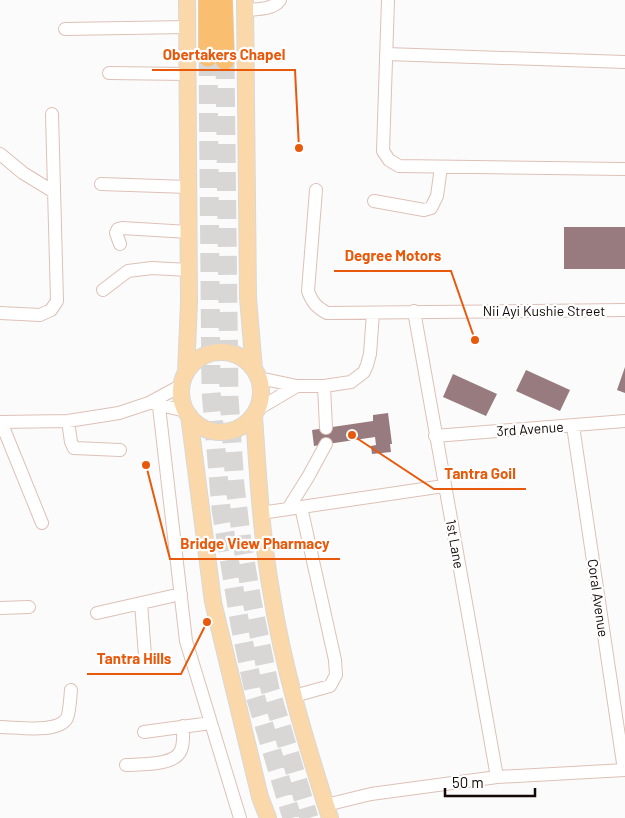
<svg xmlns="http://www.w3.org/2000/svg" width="625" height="818" viewBox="0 0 625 818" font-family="Barlow,sans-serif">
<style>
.building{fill:#987b7e}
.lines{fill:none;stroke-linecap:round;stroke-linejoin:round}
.highway-tunnel{stroke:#d8d7d6;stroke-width:19;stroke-dasharray:19 9;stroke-linecap:butt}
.minor-casing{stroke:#ddc1b6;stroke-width:14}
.major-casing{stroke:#d9d8d7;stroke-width:18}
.highway-casing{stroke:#d9d8d7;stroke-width:20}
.minor{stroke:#fff;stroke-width:12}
.major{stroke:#fbd8a9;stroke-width:16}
.highway{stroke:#f9be70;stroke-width:19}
.labels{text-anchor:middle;stroke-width:4.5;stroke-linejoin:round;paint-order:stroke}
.street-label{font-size:14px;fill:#120906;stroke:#fff}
.leader{fill:none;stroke:#e8590c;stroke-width:2}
.callout-dot{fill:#e8590c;stroke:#fff;stroke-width:2}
.callout-label{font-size:15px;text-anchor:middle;font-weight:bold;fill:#e8590c;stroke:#fff;stroke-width:4.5;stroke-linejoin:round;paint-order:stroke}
</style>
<rect width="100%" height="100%" fill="#fbfbfb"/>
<path class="building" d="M 564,227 L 625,227 L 625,269 L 564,269 Z
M 625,367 L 625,393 L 617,390 Z
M 526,370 L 570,390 L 560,411 L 516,391 Z
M 453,374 L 497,394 L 486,416 L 443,397 Z
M 388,413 L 392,444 L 390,444 L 391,452 L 372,454 L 371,446 L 376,445 L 375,437 L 314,446 L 312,430 L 373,421 L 373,415 Z"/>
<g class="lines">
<path class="highway-tunnel" d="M 208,57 L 211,391 L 221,509 L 240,625 L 254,692 L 292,818
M 225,60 L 229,397 L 235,486 L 242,542 L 252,601 L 270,689 L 309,818"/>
<defs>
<path id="minor" d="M 388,0 L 383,151 L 389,160 L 399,166 L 625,169
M 245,10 C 257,9 273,10 280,0
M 65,29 L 187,27
M 386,54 L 625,62
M 109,73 L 187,74
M 0,154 L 23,173 L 54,192
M 101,184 L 188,187
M 316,190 L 308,291 C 312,302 316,307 327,313 L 625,310
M 374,201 L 424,210 L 431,208 L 437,196 L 441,167
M 120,244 L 116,233 L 118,229 L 122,228 L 189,232
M 103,290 L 128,271 L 152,268 L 189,270
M 414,311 L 497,777
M 0,313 L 40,315 L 51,310 L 57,301 L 52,114
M 259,378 L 297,386 L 324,386 L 351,382 L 364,372 L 367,365 L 370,354 L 373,313
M 324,386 L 326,428
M 158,398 L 186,641 L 240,818
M 151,403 L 186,411
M 258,409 L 297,386
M 68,421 L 71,442 L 74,448 L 120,450
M 0,422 L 68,421 L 119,413 L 149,403 L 182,385
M 1,422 L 42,523
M 573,426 L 624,770
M 435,436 L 625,421
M 288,509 L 308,477 L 326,444
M 261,513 L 444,486
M 141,603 L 145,656
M 0,608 L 29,607
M 97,613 L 181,594
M 294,696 L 330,686 L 336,675 L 335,660 L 301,507
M 0,727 C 17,727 58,734 67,718 C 70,710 70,699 71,690
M 144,732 L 211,723
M 126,765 C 141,764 175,766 181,750 C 184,744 183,734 183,726
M 326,805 L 371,794 L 497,777 L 625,770"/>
<path id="major" d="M 245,0 L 248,298 L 254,369
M181 392a40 40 0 1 1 80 0a40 40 0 1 1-80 0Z
M 186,373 L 189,302 L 187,0
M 189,415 L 213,602 L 260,797 L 268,818
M 254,416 C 258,474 261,533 271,590 C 283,668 306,743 330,818"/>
<path id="highway" d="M 208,0 L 208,57
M 223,0 L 225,60"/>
</defs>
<use href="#minor" class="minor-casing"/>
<use href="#major" class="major-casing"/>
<use href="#highway" class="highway-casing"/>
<use href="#minor" class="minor"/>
<use href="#major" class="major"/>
<use href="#highway" class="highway"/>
</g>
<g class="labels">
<g class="street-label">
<text x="544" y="316">Nii Ayi Kushie Street</text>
<text transform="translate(530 429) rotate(-4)" y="5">3rd Avenue</text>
<text transform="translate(455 544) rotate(80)" y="5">1st Lane</text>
<text transform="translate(598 598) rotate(82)" y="5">Coral Avenue</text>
</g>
</g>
<path class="leader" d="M299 148L295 70H152M475 340L451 271H334M352 435L434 489H526M146 465L170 559H340M207 622L181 674H87"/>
<g class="callout-dot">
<circle cx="299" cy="148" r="5"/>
<circle cx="475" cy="340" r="5"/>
<circle cx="352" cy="435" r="5"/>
<circle cx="146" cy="465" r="5"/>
<circle cx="207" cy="622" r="5"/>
</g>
<g class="callout-label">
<text x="224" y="60">Obertakers Chapel</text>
<text x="393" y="261">Degree Motors</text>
<text x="480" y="479">Tantra Goil</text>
<text x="255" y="549">Bridge View Pharmacy</text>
<text x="134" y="664">Tantra Hills</text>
</g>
<path d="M445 788v8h90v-8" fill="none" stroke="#120906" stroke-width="2.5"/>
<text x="452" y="788" font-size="15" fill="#120906" stroke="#ffffff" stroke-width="4" paint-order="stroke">50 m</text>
</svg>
